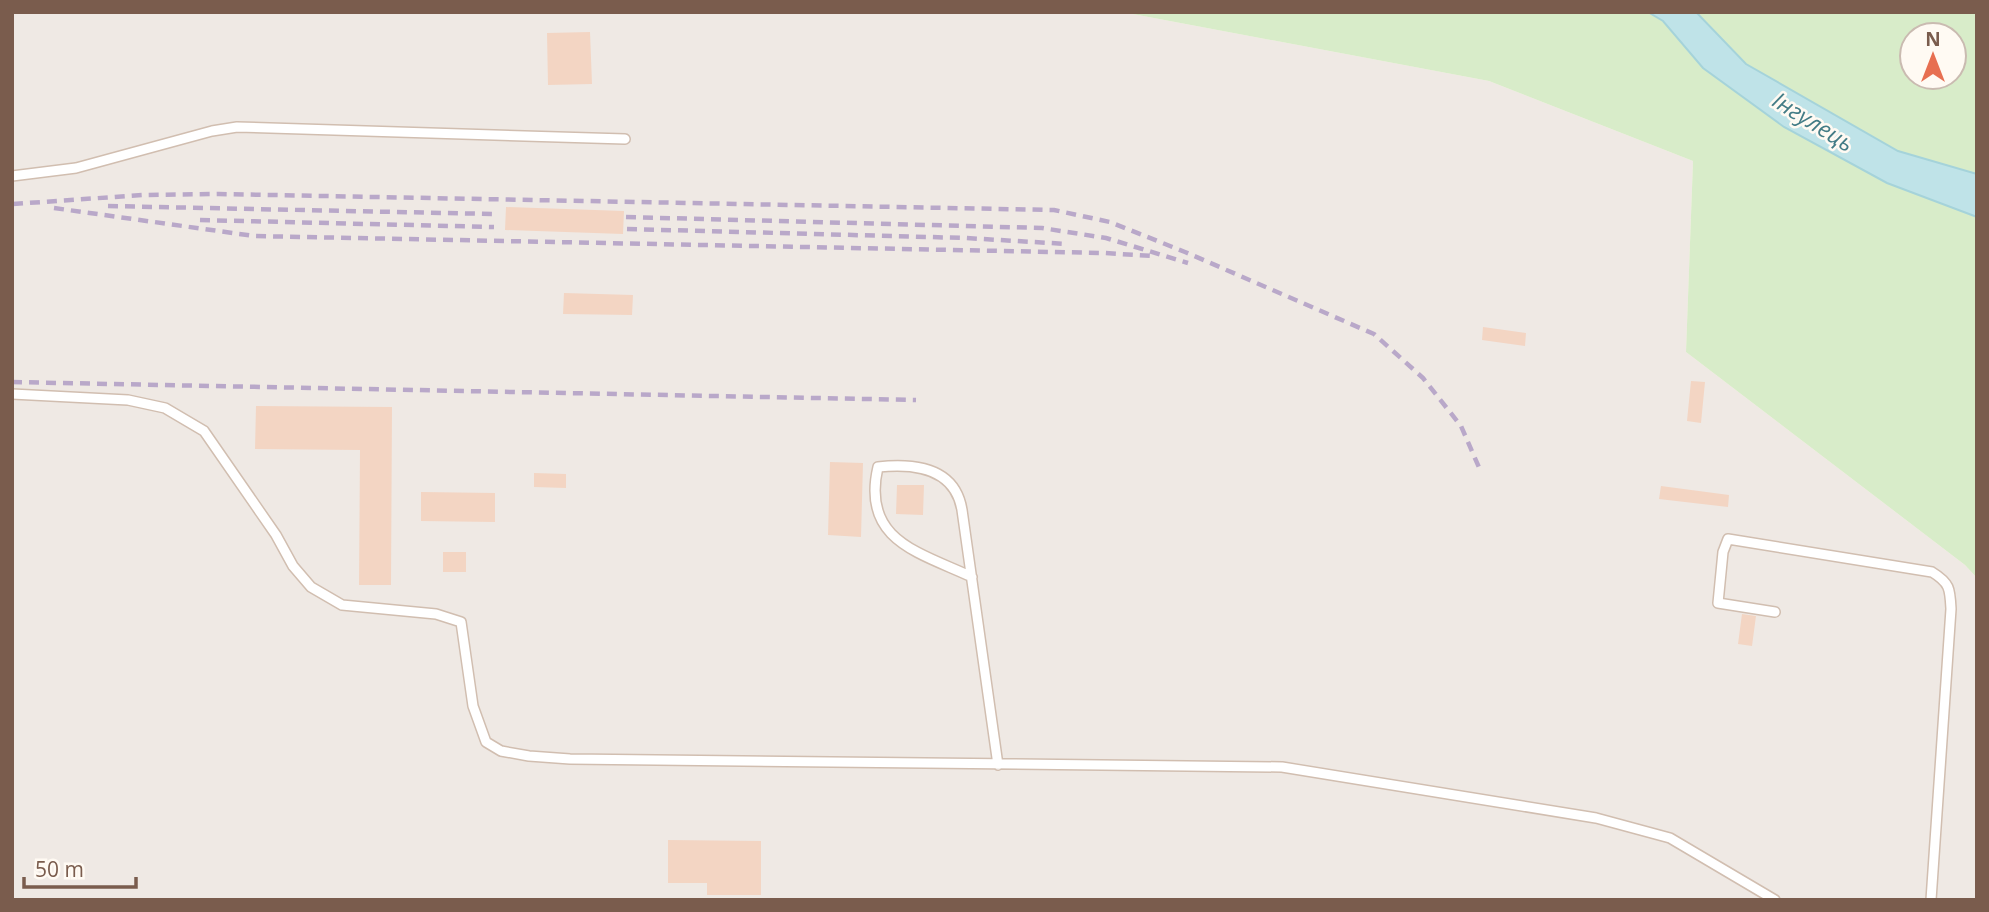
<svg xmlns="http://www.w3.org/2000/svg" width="1989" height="912" viewBox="0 0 1989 912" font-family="'Open Sans',sans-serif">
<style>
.industrial{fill:#efe9e4}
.green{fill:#d8ecc9;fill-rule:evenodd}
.water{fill:#bfe3e8;stroke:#a5d3da;stroke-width:2}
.building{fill:#f3d5c3}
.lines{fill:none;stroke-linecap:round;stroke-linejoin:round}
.lane-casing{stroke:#d1beb0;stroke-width:12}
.lane{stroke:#fff;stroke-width:9}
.rail{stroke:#b9a8c9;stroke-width:4.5;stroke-dasharray:10 7;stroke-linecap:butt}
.labels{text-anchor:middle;stroke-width:5;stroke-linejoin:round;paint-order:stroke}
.water-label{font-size:23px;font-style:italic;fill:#437c86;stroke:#fffaf3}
</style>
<rect width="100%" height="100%" fill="#fdf6ec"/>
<path class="industrial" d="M 12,12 L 1122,12 L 1489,81 L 1693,161 L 1686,352 L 1965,565 L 1977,578 L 1977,900 L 12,900 Z"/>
<path class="green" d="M 1122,12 L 1648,12 L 1663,21 L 1703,68 L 1784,127 L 1887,183 L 1977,217 L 1977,578 L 1965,565 L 1686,352 L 1693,161 L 1489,81 Z
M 1696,12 L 1977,12 L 1977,174 L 1898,151 L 1746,64 ZM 1912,35 L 1954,35 L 1954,77 L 1912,77 Z"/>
<path class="water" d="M 1648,12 L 1696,12 L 1746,64 L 1898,151 L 1977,174 L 1977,217 L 1887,183 L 1784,127 L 1703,68 L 1663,21 Z"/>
<path class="building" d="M 590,32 L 592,84 L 548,85 L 547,33 Z
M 506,207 L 624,211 L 623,234 L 505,230 Z
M 564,293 L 633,295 L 632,315 L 563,314 Z
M 1483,327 L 1526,333 L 1525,346 L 1482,340 Z
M 1691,381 L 1705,382 L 1701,423 L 1687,421 Z
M 256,406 L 392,407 L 391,585 L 359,585 L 360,450 L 255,449 Z
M 830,462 L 863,463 L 861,537 L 828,535 Z
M 534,473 L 566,474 L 566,488 L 534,487 Z
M 897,485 L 924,485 L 923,515 L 896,514 Z
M 1661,486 L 1729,495 L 1728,507 L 1659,499 Z
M 421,492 L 495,493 L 495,522 L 421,521 Z
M 443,552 L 466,552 L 466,572 L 443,572 Z
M 1742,614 L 1756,616 L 1752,646 L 1738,644 Z
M 668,840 L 761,841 L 761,895 L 707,895 L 707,883 L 668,883 Z"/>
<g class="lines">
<defs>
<path id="lane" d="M 12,176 L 76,168 L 212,131 L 237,127 L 625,139
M 12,394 L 128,400 L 165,408 L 204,431 L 276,535 L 293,566 L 311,587 L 342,605 L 436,614 L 461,622 L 473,706 L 486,742 L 501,751 L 529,756 L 570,759 L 1282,767 L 1596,818 L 1670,838 L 1775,900
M 972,577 C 918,552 861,540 878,467 C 915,463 955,468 962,510 L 998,765
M 1775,612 L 1718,603 L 1723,552 L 1728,539 L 1932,572 C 1950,583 1950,589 1951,609 L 1931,900"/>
</defs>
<use href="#lane" class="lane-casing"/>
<use href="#lane" class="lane"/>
<path class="rail" d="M 13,204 L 143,195 L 219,194 L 1054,210 L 1110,222 L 1185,252 L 1374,334 L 1423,378 L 1461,426 L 1481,472
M 108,206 L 494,214
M 54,208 L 254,236 L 1104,253 L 1152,256
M 626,217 L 1042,228 L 1106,238 L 1188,263
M 200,220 L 494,227
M 627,229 L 966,238 L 1068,244
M 12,382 L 916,400"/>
</g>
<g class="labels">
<g class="water-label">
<text transform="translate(1813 122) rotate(32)" y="8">Інгулець</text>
</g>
</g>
<rect width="1989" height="912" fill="none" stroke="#7a5c4d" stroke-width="28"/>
<g transform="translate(1933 56)"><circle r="33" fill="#fffaf3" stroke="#cabbb1" stroke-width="2"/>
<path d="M0-5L12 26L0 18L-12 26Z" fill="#e76f51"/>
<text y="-10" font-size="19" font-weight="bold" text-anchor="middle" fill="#7a5c4d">N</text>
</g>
<path d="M24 877v10h112v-10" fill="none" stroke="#7a5c4d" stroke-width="3.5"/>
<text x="35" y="877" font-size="21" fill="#7a5c4d" stroke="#fffaf3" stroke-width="5" paint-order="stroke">50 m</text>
</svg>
